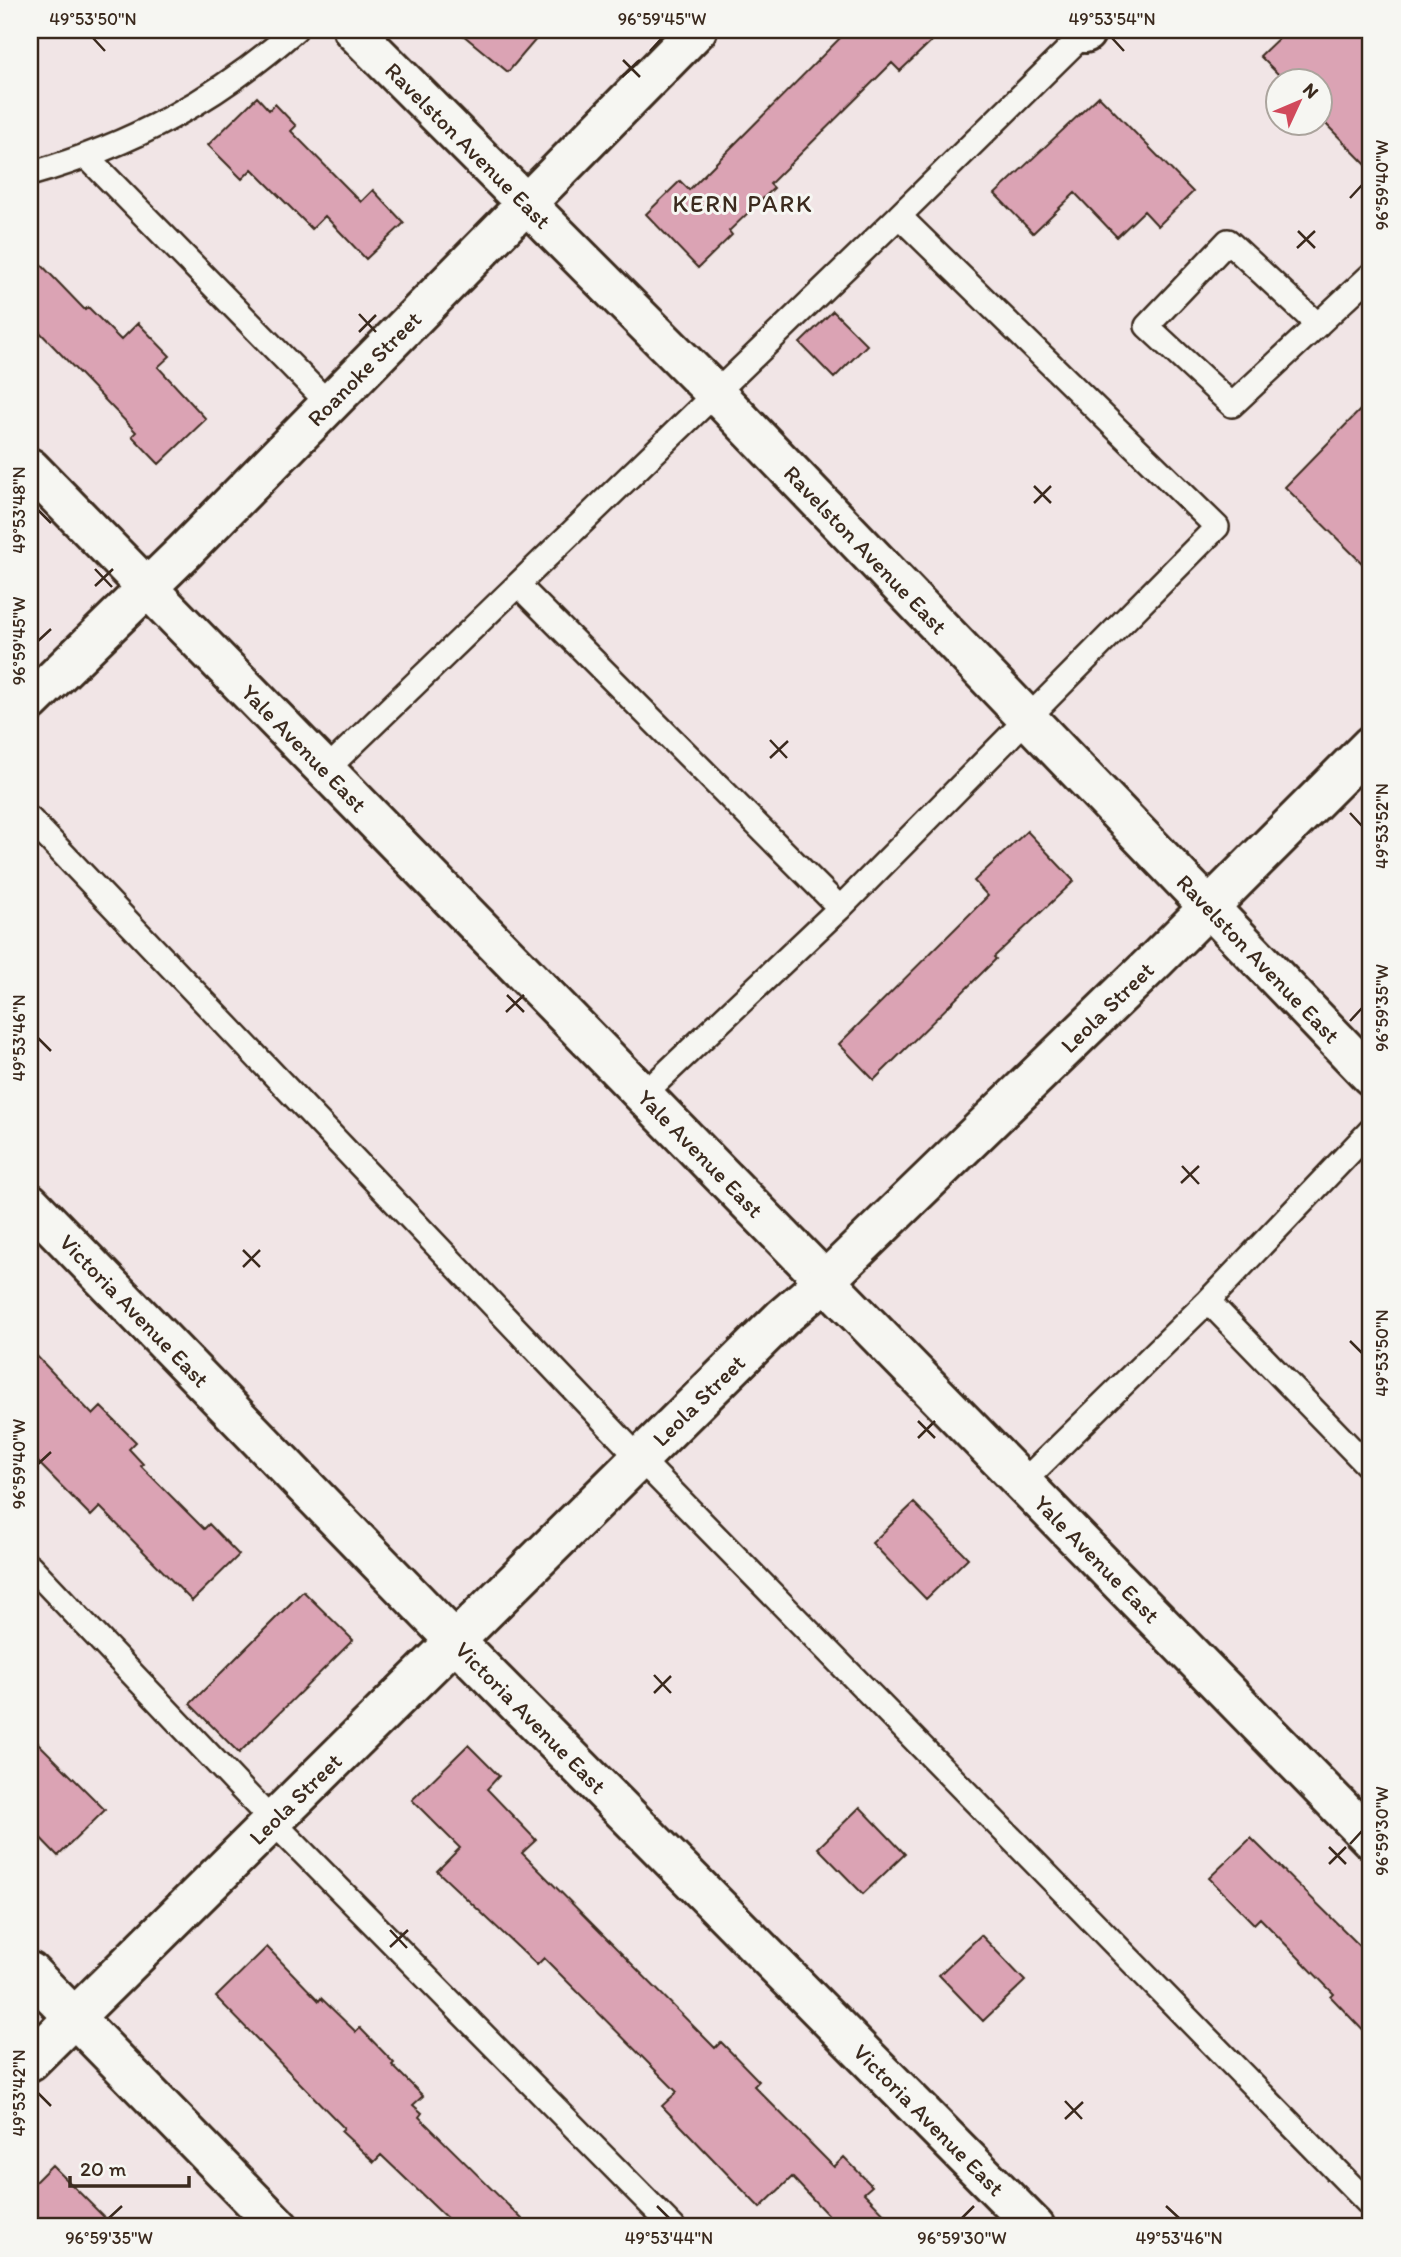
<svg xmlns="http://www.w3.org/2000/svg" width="1401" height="2257" viewBox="0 0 1401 2257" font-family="Itim,sans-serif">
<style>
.building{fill:#dba3b4;stroke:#3b2a1e;stroke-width:2}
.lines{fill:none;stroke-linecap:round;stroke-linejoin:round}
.service-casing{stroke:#3b2a1e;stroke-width:28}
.minor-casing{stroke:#3b2a1e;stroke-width:44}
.tertiary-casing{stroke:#3b2a1e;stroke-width:44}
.service{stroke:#f6f6f2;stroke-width:23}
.minor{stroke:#f6f6f2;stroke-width:38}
.tertiary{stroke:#f6f6f2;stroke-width:38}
.ticks{fill:none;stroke:#3b2a1e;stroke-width:2.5}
.labels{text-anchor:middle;stroke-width:6;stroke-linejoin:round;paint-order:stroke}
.street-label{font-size:23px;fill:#3b2a1e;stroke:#f6f6f2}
.neighbourhood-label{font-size:24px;letter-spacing:2px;fill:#3b2a1e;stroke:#f6f6f2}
.neatline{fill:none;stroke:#3b2a1e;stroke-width:2.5}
.ticks-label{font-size:18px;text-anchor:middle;fill:#3b2a1e}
</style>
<rect width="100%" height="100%" fill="#f1e5e6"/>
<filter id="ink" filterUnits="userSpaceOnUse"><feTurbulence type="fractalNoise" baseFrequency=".0143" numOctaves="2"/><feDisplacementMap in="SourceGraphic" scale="14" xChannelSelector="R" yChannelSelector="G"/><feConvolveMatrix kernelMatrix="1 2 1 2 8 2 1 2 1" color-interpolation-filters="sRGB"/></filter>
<g filter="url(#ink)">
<path class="building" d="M 457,30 L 544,30 L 508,72 Z
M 848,30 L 943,30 L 900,71 L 892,63 L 770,184 L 774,188 L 729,231 L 732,235 L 698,268 L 646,214 L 680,181 L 689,190 Z
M 1287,30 L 1371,30 L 1371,170 L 1320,118 L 1320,80 L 1284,80 L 1260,56 Z
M 1099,96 L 1193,192 L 1158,226 L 1144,211 L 1117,237 L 1075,193 L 1033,233 L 995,194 Z
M 257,97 L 269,110 L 275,104 L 296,126 L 291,131 L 361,202 L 373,190 L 404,223 L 366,259 L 325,216 L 312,229 L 252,169 L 242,179 L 208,145 Z
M 30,253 L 85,310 L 88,307 L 121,340 L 138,323 L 170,356 L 158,367 L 206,419 L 159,464 L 132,436 L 136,432 L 30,322 Z
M 833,311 L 867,345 L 834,378 L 800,343 Z
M 1371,399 L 1371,572 L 1285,487 Z
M 1027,831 L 1074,881 L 994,957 L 996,959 L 874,1080 L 839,1044 L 988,896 L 974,881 Z
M 30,1349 L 93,1415 L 101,1407 L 136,1442 L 129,1449 L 143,1464 L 141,1466 L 204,1529 L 209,1524 L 239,1555 L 192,1601 L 100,1507 L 91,1516 L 30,1454 Z
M 914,1503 L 968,1558 L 926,1599 L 872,1543 Z
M 303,1591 L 353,1640 L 239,1753 L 190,1704 Z
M 30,1735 L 105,1810 L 58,1856 L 30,1827 Z
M 468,1745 L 499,1776 L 487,1789 L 536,1840 L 522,1853 L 715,2048 L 721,2042 L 759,2081 L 754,2086 L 834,2167 L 844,2157 L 872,2186 L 864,2193 L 897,2227 L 839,2227 L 792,2177 L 760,2208 L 662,2106 L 677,2092 L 544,1958 L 537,1965 L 437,1871 L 460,1848 L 412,1800 Z
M 860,1807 L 905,1854 L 863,1894 L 818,1848 Z
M 1251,1838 L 1371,1957 L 1371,2039 L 1331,1997 L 1334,1994 L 1260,1918 L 1254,1924 L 1209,1878 Z
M 981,1935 L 1025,1981 L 983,2021 L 939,1975 Z
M 267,1947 L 319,2001 L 321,1998 L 356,2032 L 360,2028 L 394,2063 L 392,2065 L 423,2096 L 413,2105 L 422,2113 L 419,2117 L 530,2227 L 456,2227 L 381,2155 L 374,2162 L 341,2131 L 344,2128 L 216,1997 Z
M 52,2165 L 114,2227 L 30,2227 L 30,2187 Z"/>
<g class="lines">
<defs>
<path id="service" d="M 88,158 L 329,404
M 30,174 C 132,145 216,100 295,30
M 899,216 L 1085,33
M 1318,325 L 1228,241 L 1147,326 L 1232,405 L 1371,275
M 519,586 L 840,908
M 326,770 L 899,216 L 1217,527 L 840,908 L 643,1095
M 30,819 L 640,1459 L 1371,2206
M 1208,1301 L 1371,1469
M 1022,1483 L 1208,1301 L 1371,1130
M 30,1566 L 273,1822 L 673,2227"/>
<g id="minor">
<path id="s1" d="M 353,30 L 716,394 L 1371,1076"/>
<path d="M 1081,30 L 1085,33"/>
<path id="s2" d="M 30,468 L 1371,1839"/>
<path id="s3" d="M 30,702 L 184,552 L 697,30"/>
<path id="s4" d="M 30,1203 L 455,1641 L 1035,2227"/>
<path id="s5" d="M 30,2061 L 782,1318 L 825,1281 L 1156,960 L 1371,745"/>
</g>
<path id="tertiary" d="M 30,1972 L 279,2227"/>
</defs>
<use href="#service" class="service-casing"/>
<use href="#minor" class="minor-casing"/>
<use href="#tertiary" class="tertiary-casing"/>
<use href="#service" class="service"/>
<use href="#minor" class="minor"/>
<use href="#tertiary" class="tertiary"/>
</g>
</g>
<path class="ticks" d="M 93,38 L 105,51M 1112,38 L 1124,51M 650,51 L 662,38M 623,60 L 640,77M 622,77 L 640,60M 1350,198 L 1362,185M 1298,231 L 1315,248M 1297,248 L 1315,231M 359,314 L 376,332M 359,332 L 376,315M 1034,486 L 1051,503M 1034,503 L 1051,486M 38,510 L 51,523M 95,569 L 112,587M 95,586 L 113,569M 38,641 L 51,629M 770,740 L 787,758M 770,758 L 788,741M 1350,813 L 1362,826M 507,995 L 524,1012M 506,1012 L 524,995M 1350,1021 L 1362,1008M 38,1038 L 51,1051M 1182,1166 L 1199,1184M 1181,1183 L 1199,1166M 243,1250 L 260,1267M 243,1267 L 260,1250M 1350,1341 L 1362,1353M 918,1421 L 935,1438M 918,1438 L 935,1421M 38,1464 L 51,1452M 654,1675 L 671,1693M 654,1693 L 671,1676M 1350,1844 L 1362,1831M 1329,1847 L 1346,1864M 1329,1864 L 1346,1847M 390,1930 L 407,1948M 390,1947 L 408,1930M 38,2093 L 51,2106M 1065,2101 L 1082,2119M 1065,2119 L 1083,2102M 657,2206 L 669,2218M 1166,2206 L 1179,2218M 109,2218 L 122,2206M 962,2218 L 974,2206"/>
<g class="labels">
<g class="street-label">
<text dy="8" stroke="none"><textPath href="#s1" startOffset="163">Ravelston Avenue East</textPath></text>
<text dy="8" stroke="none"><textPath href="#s3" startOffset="472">Roanoke Street</textPath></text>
<text dy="8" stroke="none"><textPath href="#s1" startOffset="730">Ravelston Avenue East</textPath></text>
<text dy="8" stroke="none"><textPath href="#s2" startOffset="392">Yale Avenue East</textPath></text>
<text dy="8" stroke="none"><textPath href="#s1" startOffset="1297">Ravelston Avenue East</textPath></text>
<text dy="8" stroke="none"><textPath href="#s5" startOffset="1507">Leola Street</textPath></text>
<text dy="8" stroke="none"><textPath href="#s2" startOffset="959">Yale Avenue East</textPath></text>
<text dy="8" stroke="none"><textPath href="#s4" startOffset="150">Victoria Avenue East</textPath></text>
<text dy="8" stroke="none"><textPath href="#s5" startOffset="940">Leola Street</textPath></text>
<text dy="8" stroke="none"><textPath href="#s2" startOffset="1526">Yale Avenue East</textPath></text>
<text dy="8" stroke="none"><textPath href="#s4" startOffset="718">Victoria Avenue East</textPath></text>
<text dy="8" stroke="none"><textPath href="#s5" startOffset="373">Leola Street</textPath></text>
<text dy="8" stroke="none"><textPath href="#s4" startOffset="1284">Victoria Avenue East</textPath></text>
</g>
<g class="neighbourhood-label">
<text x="743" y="212">KERN PARK</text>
</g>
</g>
<rect width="1401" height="2257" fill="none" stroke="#f6f6f2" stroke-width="77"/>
<g transform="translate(1299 102) rotate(46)"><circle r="33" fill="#f6f6f2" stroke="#aba49d" stroke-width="2"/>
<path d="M0-5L12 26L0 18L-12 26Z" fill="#d1495b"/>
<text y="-10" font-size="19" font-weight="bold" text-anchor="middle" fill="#3b2a1e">N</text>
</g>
<path d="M70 2176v10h119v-10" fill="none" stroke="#3b2a1e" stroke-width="3.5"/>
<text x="80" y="2176" font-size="21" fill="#3b2a1e" stroke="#f6f6f2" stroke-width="5" paint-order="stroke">20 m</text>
<rect x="38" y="38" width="1324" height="2180" class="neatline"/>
<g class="ticks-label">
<text x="93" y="25">49°53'50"N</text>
<text x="662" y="25">96°59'45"W</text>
<text x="1112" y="25">49°53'54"N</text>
<text transform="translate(1382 185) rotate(-90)" y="6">96°59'40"W</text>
<text transform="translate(19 510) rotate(-90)" y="6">49°53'48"N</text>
<text transform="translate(19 641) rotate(-90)" y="6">96°59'45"W</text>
<text transform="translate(1382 826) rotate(-90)" y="6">49°53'52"N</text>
<text transform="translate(1382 1008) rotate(-90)" y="6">96°59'35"W</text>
<text transform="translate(19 1038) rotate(-90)" y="6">49°53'46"N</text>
<text transform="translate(1382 1353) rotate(-90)" y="6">49°53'50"N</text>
<text transform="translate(19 1464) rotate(-90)" y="6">96°59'40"W</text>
<text transform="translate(1382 1831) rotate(-90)" y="6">96°59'30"W</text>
<text transform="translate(19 2093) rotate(-90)" y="6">49°53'42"N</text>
<text x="109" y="2244">96°59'35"W</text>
<text x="669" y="2244">49°53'44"N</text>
<text x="962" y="2244">96°59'30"W</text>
<text x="1179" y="2244">49°53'46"N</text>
</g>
</svg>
